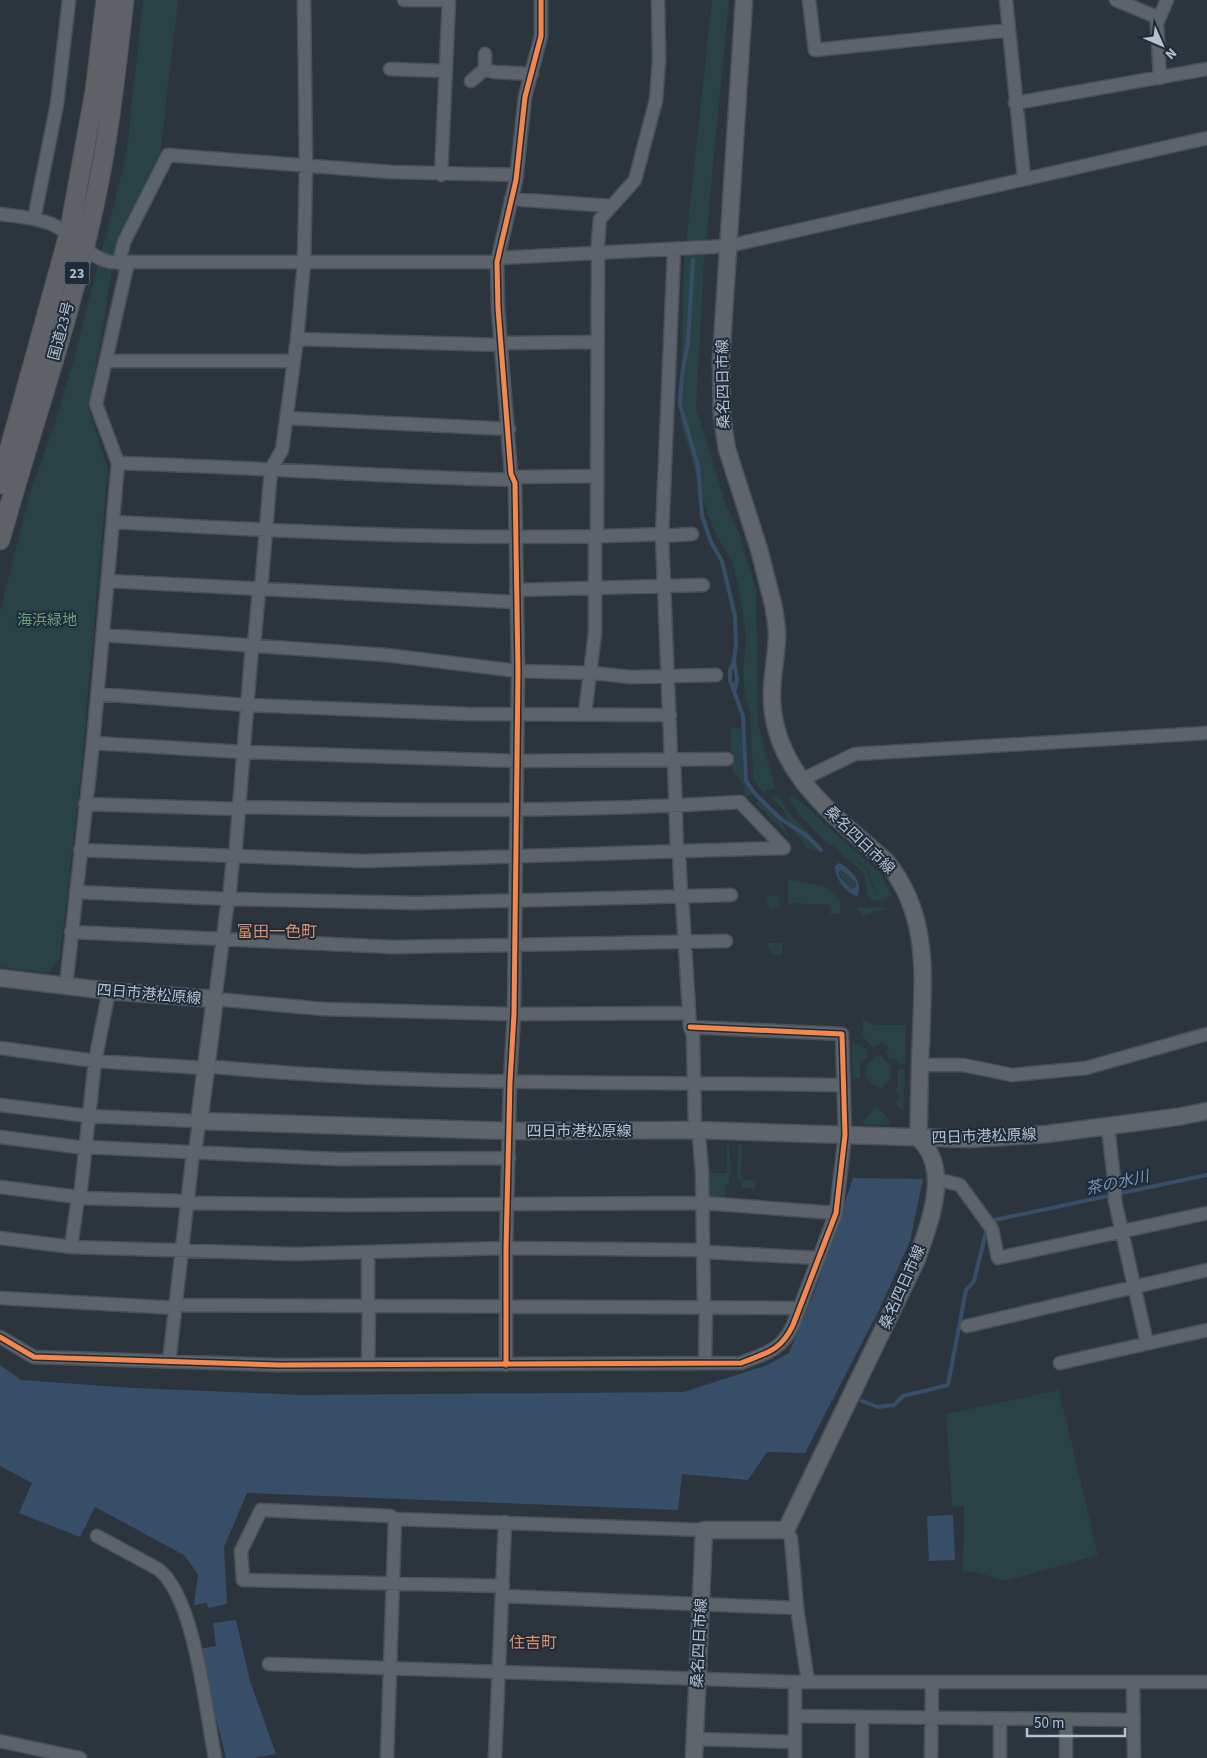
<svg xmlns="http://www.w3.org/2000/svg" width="1207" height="1758" viewBox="0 0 1207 1758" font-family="'Source Sans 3','Noto Sans JP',sans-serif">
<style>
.green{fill:#284245}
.water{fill:#374e69;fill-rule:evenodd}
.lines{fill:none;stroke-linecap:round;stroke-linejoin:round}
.stream{stroke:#374e69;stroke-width:4}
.minor-casing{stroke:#4b5158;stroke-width:15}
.major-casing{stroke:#4a515a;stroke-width:19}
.highway-casing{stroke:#495159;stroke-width:21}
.minor{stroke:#5d636b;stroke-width:12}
.major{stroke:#60656c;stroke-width:16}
.highway{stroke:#5e6165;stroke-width:19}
.cycleway-casing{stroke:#1e2b3a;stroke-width:8}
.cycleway{stroke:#f5874c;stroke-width:5}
.labels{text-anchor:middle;stroke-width:4;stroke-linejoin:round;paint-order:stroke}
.shield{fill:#1e2b3a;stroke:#8994a2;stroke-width:1}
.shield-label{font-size:14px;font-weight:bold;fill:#b7c1ce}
.street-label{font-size:15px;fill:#b7c1ce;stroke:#1e2b3a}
.park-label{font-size:15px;fill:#6da076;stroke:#1e2b3a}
.neighbourhood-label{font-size:16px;fill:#de9162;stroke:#1e2b3a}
.water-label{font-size:16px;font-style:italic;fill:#7593b3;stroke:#1e2b3a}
</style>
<rect width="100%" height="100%" fill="#2c353e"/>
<path class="green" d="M 143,0 L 178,0 L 160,156 L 116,244 L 101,339 L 88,406 L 108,470 L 80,783 L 60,957 L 49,973 L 0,967 L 0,612 L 30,493 L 57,417 L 72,366 L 126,157 Z
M 712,0 L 729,0 L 704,260 L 696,408 L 725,503 L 740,535 L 756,590 L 758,725 L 775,788 L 763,792 L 753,778 L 750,712 L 745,697 L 743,673 L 746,640 L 742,603 L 732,561 L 717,536 L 708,515 L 680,420 L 684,261 Z
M 731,728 L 741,729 L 744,780 L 753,795 L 745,798 L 744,786 L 731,768 Z
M 793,795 L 881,874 L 892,895 L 885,900 L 873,901 L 867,894 L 864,873 L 848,859 C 875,867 864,876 877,895 L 867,869 L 860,862 L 846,858 L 834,845 L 829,845 L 799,814 L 789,798 Z
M 778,796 L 794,819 L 823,848 L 822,849 L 807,834 L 791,825 L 783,809 L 772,798 Z
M 762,801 L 781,821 L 789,836 L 755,803 Z
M 792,829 L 806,837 L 818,851 L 807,848 Z
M 841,870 L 856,882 L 856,887 L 851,889 L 838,872 Z
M 788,879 L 829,888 L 841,900 L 840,914 L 830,914 L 830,905 L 788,903 Z
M 770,895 L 779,897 L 780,907 L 770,909 L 766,897 Z
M 859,907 L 888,908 L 864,916 L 857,909 Z
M 767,943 L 782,943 L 782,955 L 771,954 Z
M 863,1019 L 874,1025 L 906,1025 L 905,1064 L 898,1064 L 897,1059 L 889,1059 L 886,1052 L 889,1049 L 882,1042 L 874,1048 L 862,1037 Z
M 859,1044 L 867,1051 L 865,1054 L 867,1057 L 860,1064 L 860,1078 L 853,1079 L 852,1045 Z
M 877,1055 L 880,1055 L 891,1066 L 890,1079 L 882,1088 L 874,1086 L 866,1077 L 866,1066 Z
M 898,1069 L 905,1070 L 903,1111 L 895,1103 L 901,1097 L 895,1090 L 898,1087 Z
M 875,1108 L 878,1108 L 889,1119 L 889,1125 L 863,1124 L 864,1120 Z
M 727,1144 L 729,1144 L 731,1172 L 727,1172 Z
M 739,1144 L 742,1144 L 741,1172 L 737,1172 Z
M 708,1173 L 730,1173 L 729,1185 L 726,1185 L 725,1200 L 710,1200 Z
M 737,1173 L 742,1173 L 742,1180 L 756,1180 L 755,1189 L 742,1188 L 742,1183 L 737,1180 Z
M 1059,1390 L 1098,1555 L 1005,1581 L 976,1572 L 963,1572 L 964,1506 L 952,1507 L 946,1414 Z"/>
<path class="water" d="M 839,863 C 850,868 865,883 857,896 C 845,893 835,878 835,866 ZM 841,870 L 856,882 L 856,887 L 851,889 L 840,877 L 838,872 Z
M 853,1178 L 923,1179 L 910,1241 L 880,1308 L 805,1453 L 767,1452 L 748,1480 L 682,1474 L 678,1510 L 247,1493 L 224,1547 L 227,1604 L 208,1608 L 207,1603 L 194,1605 L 198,1574 L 184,1555 L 95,1507 L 80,1537 L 19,1513 L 32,1483 L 0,1466 L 0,1365 L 21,1380 L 133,1388 L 304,1395 L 684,1392 L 767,1365 L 789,1353 L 817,1286 Z
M 953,1515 L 955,1560 L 929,1561 L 927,1516 Z
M 236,1620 L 250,1681 L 276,1754 L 254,1758 L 226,1758 L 199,1649 L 216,1646 L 213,1623 Z"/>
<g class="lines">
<path class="stream" d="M 693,260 L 688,342 L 682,375 L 680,405 L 698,466 L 702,516 L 711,542 L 722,561 L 735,616 L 736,645 L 734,660 L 730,671 L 730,680 L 743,716 L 746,781 L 755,794 L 781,819 L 807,836 L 821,850
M 734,660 L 737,679 L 735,689
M 990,1221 L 1207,1175
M 862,1401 L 878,1407 L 894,1405 L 903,1396 L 948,1385 L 966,1290 L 974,1281 L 986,1232"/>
<defs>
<path id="minor" d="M 404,0 L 449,0
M 809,0 L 815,50 L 1009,30
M 1006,0 L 1024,178
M 1116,0 L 1159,18
M 485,54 L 485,69 L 494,72 L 532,74
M 390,69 L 446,71
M 1160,78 L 1157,23 L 1167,0
M 471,81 L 485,69
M 1015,103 L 1207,69
M 441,175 L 449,0
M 511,199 L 611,206
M 0,214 C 20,217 44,218 61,229 C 79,240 89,257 110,262 L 497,262
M 34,219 L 57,104 L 69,0
M 597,254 L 600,219 L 635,180 L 656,100 L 659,60 L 658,0
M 499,258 L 728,246 L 1207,138
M 119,263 L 124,242 L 168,155 L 391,172 L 517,175
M 297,339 L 501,345
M 501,343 L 598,342
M 107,361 L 293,361
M 286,418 L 509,429
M 118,463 C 250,467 381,477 513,480
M 512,477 L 597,476
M 113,522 C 296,532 479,542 662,534
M 662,536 L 692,534
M 597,537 L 598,253
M 108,581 L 516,602
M 261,590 L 271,469 L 282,450 L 297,339 L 304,263 L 306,166 L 304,0
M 516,590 L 703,585
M 103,635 L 386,655 L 518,671 L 593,673 L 631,677 L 716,675
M 254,645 L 259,590
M 98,694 L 246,705 L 469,714 L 670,715
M 585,713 L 595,633 L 595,537
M 93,743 L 243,752 L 517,761 L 727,759
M 671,759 L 662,536 L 674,250
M 674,759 L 677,852
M 801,780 L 855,754 L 1207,733
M 85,804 L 238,809
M 239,807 C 406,811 573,812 740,802 L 784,848
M 80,850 L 363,861 L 784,848
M 679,852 L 681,897
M 235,858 L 252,645
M 76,892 L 229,899 L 416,903 L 731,895
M 682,897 L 690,1027 L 693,1035 L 695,1130 L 699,1136 L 702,1172 L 704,1308
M 228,899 L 215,999 L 323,1009 L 514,1014 L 689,1013
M 229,899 L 233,858
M 71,932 L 393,947 L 726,941
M 66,986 L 93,743 L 118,463 L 96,404 L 128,262
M 0,1048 L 95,1061 L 205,1068
M 920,1065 L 963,1065 L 1012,1075 L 1086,1068 L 1207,1034
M 205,1066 C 417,1087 630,1081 842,1085
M 0,1105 L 89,1116 L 199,1121 L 195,1153
M 1108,1127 L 1115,1188 L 1115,1201 L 1147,1343
M 0,1137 L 85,1148
M 85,1147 L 337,1159 L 509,1158
M 937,1179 L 960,1185 L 992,1229 L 998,1258 L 1207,1213
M 0,1187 L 78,1197 L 71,1247
M 78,1198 L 188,1201
M 80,1198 L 95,1061 L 109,991
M 188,1203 L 348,1205 L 703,1203 L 836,1213
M 0,1238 L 71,1247 L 294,1254 L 506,1248 L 703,1250
M 368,1252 L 368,1306
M 704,1252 L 819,1258
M 0,1298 L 176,1308
M 176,1305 L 799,1308
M 967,1326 L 1207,1270
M 0,1337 L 34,1357 L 279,1365 L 741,1363 C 766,1353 781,1351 793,1325 L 836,1213 L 845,1135 L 842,1034 L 690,1027
M 169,1362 L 193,1153
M 705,1363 L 706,1307
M 1060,1363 L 1207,1330
M 368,1365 L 369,1306
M 506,1365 L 506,1248 L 510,1082 L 514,1014 L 518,671 L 515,483 L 511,474 L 498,308 L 497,262 L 516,180 L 525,97 L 541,36 L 541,0
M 786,1530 L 791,1538 L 797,1608 L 808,1682
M 97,1536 L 158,1569 C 195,1597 206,1712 215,1758
M 503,1586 L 243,1580 L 241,1551 L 261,1510 L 390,1516 L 395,1519 L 704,1530
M 503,1596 L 797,1608
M 269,1664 L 795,1682 L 1207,1682
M 1133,1682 L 1134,1758
M 795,1716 L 1134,1720
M 1000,1719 L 1000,1758
M 1066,1719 L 1066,1758
M 695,1739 L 795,1742
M 0,1741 L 80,1758
M 387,1758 L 395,1519
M 495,1758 L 505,1522
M 795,1758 L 795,1682
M 862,1758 L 862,1718
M 931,1758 L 932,1682"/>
<path id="major" d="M 0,978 L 109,991 L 215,999 L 199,1121 L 510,1131 L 695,1130 L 969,1139 L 1047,1134 L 1177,1117 L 1207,1111
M 694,1758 L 704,1530 L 786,1530 L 917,1259 C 930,1221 952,1168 918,1138 C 920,1105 919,1072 921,1039 C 923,974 930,915 886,861 C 835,816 774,773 772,699 C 771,677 777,656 777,634 C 777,626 775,617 774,608 L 759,549 L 727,449 L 722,416 L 721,360 L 744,0"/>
<path id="highway" d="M 0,484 L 69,234 L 95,91 L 106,0
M 0,540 C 31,429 70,319 94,206 C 109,138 116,69 124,0"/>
</defs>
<use href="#minor" class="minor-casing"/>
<use href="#major" class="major-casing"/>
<use href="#highway" class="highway-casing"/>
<use href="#minor" class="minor"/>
<use href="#major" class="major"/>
<use href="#highway" class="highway"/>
<defs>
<path id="cycleway" d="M 0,1337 L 34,1357 L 279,1365 L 741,1363 C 766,1353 781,1351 793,1325 L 836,1213 L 845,1135 L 842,1034 L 690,1027
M 506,1365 L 506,1248 L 510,1082 L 514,1014 L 518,671 L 515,483 L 511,474 L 498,308 L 497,262 L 516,180 L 525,97 L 541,36 L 541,0"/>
</defs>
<use href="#cycleway" class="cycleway-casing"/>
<use href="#cycleway" class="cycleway"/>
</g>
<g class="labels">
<rect class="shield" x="64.5" y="261.5" width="25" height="23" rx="4"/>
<g class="shield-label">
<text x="77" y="278">23</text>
</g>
<g class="street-label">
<text transform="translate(61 331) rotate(-75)" y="5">国道23号</text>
<text transform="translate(723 384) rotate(-91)" y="5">桑名四日市線</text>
<text transform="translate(860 840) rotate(44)" y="5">桑名四日市線</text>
<text transform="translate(149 994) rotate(5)" y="5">四日市港松原線</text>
<text x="579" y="1136">四日市港松原線</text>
<text transform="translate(984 1136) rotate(-2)" y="5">四日市港松原線</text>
<text transform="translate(902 1287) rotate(-66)" y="5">桑名四日市線</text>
<text transform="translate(699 1643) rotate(-87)" y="5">桑名四日市線</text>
</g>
<g class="park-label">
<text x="47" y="625">海浜緑地</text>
</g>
<g class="neighbourhood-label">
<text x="277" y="937">富田一色町</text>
<text x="533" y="1648">住吉町</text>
</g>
<g class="water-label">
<text transform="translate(1117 1182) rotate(-12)" y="6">茶の水川</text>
</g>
</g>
<g transform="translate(1162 45) rotate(135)" stroke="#1e2b3a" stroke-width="4" paint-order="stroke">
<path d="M0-4L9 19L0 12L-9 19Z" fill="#b7c1ce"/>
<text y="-8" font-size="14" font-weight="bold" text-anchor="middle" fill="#b7c1ce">N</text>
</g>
<path d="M1027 1728v8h98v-8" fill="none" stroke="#b7c1ce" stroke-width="2.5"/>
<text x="1034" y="1728" font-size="15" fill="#b7c1ce" stroke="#1e2b3a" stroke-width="4" paint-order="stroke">50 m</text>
</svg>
